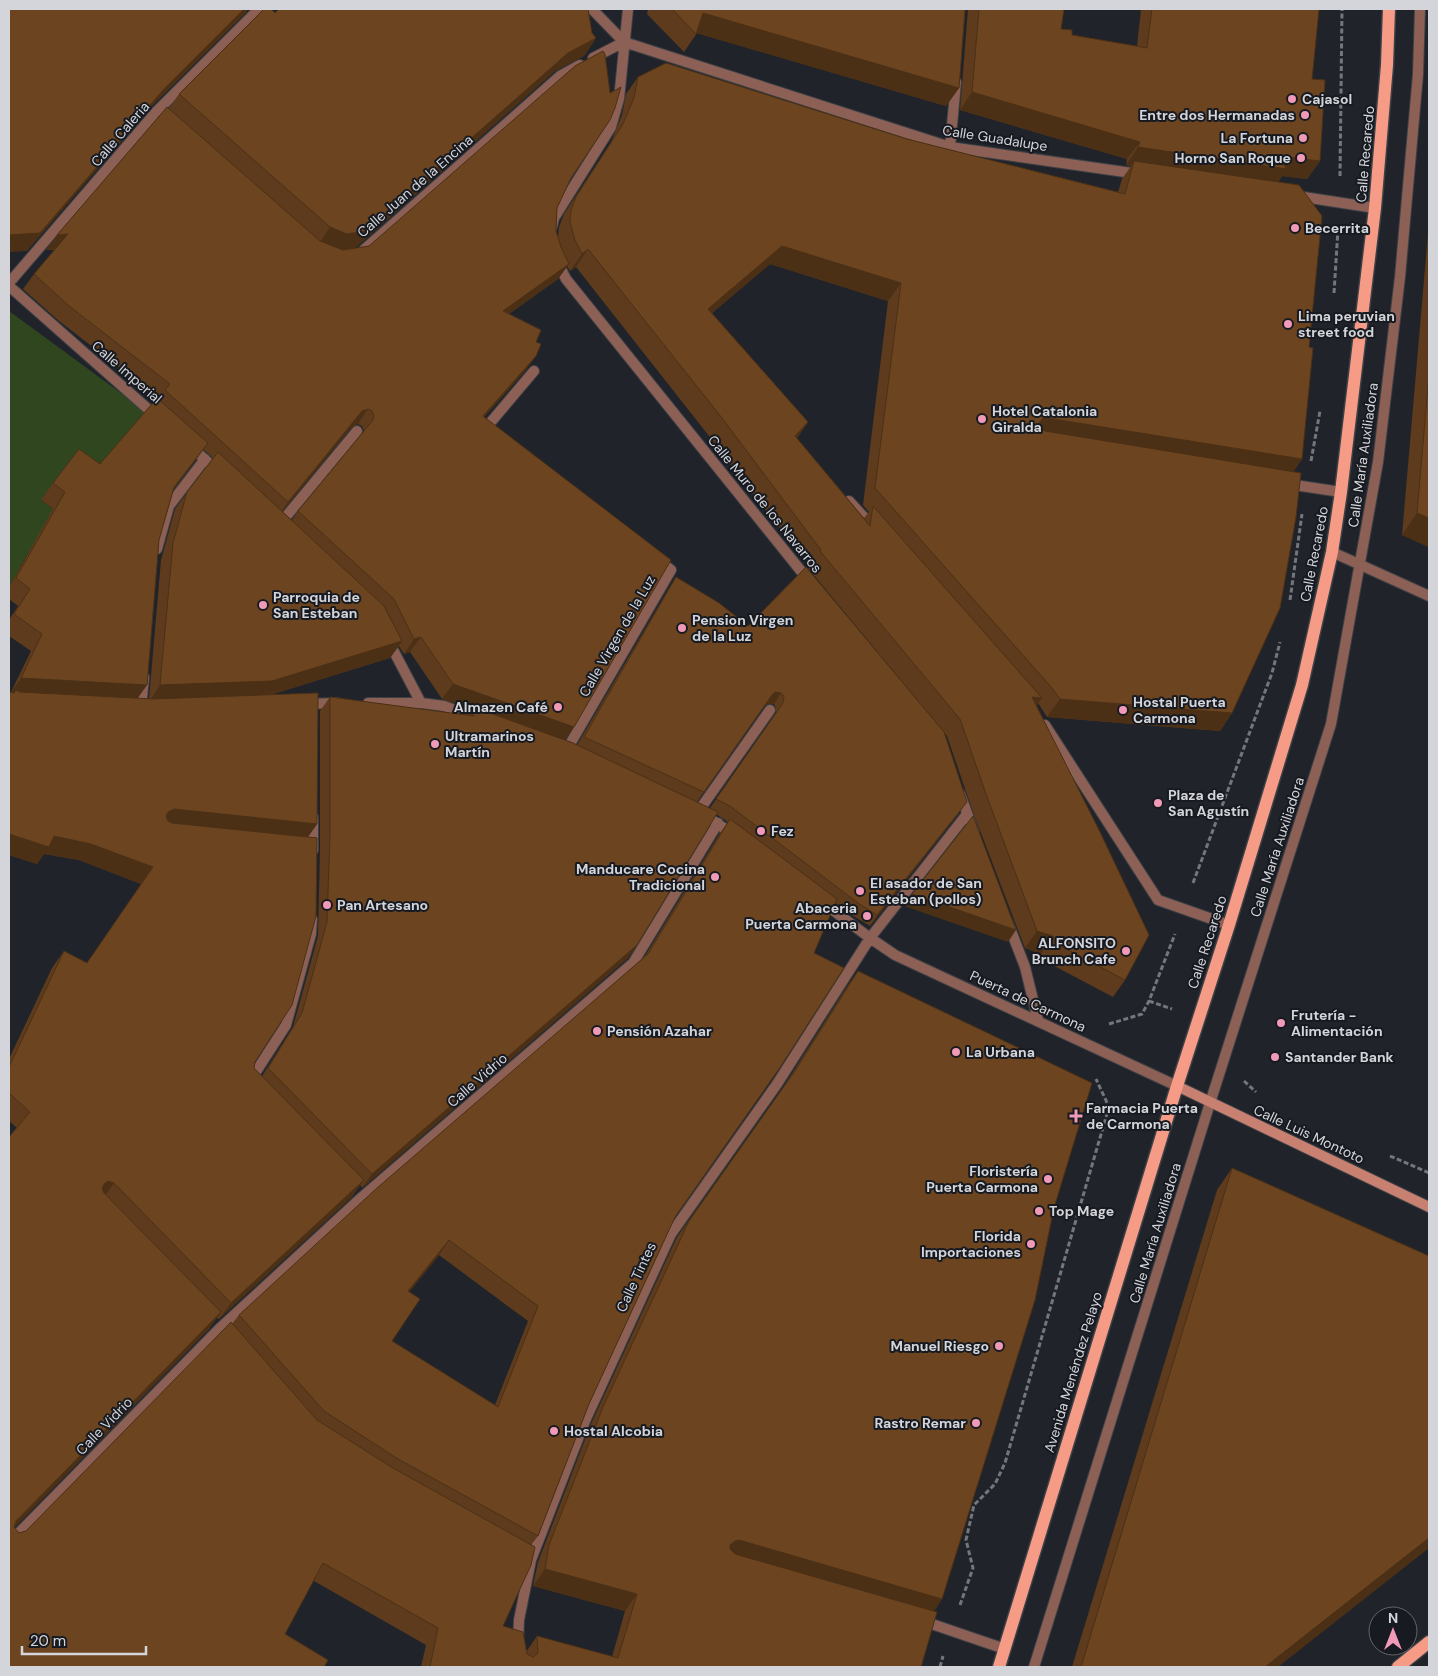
<svg xmlns="http://www.w3.org/2000/svg" width="1438" height="1676" viewBox="0 0 1438 1676" font-family="'DM Sans',sans-serif">
<style>
.green{fill:#30461f}
.lines{fill:none;stroke-linecap:round;stroke-linejoin:round}
.lane-casing{stroke:#3d4046;stroke-width:12}
.street-casing{stroke:#3d4046;stroke-width:12}
.secondary-casing{stroke:#3d4046;stroke-width:12}
.primary-casing{stroke:#3d4046;stroke-width:15}
.path{stroke:#73767b;stroke-width:3;stroke-dasharray:5 2.5;stroke-linecap:butt}
.lane{stroke:#8c6055;stroke-width:10}
.street{stroke:#8c6055;stroke-width:10}
.secondary{stroke:#c88171;stroke-width:10}
.primary{stroke:#f69b86;stroke-width:12}
.wall{fill:#5d3b1c;fill-rule:evenodd}
.shaded-wall{fill:#4c3016}
.building{fill:#6c4520;stroke:#4c3016;fill-rule:evenodd}
.poi-dot{fill:#f09ab7;stroke:#171a20;stroke-width:2}
.labels{text-anchor:middle;stroke-width:4;stroke-linejoin:round;paint-order:stroke}
.poi-label{font-size:14px;font-weight:bold;fill:#d3d5da;stroke:#171a20;text-anchor:start}
.street-label{font-size:14px;fill:#d3d5da;stroke:#171a20}
</style>
<rect width="100%" height="100%" fill="#20242a"/>
<path class="green" d="M 9,311 L 148,413 L 88,481 L 41,500 L 92,540 L 28,553 L 9,587 Z"/>
<g class="lines">
<defs>
<path id="lane" d="M 920,1620 L 1005,1649
M 1034,1667 L 1210,1103 L 1331,724 L 1378,462 L 1400,277 L 1418,74 L 1420,9"/>
<path id="street" d="M 592,9 L 624,42 L 950,147 L 1139,174
M 593,58 L 624,42
M 950,147 L 956,82
M 1297,196 L 1375,208
M 552,227 L 554,218 L 611,127 L 619,99 L 628,9
M 358,255 L 560,76 L 580,65
M 557,261 L 566,279 L 809,581
M 9,283 L 156,112 L 259,9
M 9,286 L 157,417
M 488,431 L 485,429 L 534,371
M 191,447 L 219,472
M 1288,484 L 1341,492
M 849,501 L 873,527
M 279,525 L 357,431
M 157,549 L 169,506 L 205,459
M 1332,552 L 1429,596
M 389,642 L 421,703
M 368,703 L 421,703 L 444,706 L 471,716
M 305,704 L 338,703
M 141,709 L 144,677
M 1045,725 L 1158,900 L 1229,925
M 566,751 L 671,570 L 657,559
M 960,794 L 974,832
M 698,812 L 770,710
M 703,814 L 734,835
M 313,850 L 313,817
M 822,902 L 870,938 L 895,955 L 1177,1086
M 1008,923 L 1025,967 L 1038,1020
M 250,1081 L 286,1025 L 311,934 L 312,919
M 9,1543 L 219,1329 L 362,1197 L 633,963 L 718,823
M 520,1667 L 518,1645 L 519,1620 L 531,1560 L 585,1421 L 671,1234 L 777,1084 L 870,938 L 967,814"/>
<path id="secondary" d="M 1177,1086 L 1429,1207"/>
<path id="primary" d="M 999,1667 L 1177,1086 L 1229,925 L 1302,685 L 1332,552 L 1341,492 L 1375,208 L 1387,65 L 1389,9
M 1398,1667 L 1429,1642"/>
</defs>
<use href="#lane" class="lane-casing"/>
<use href="#street" class="street-casing"/>
<use href="#secondary" class="secondary-casing"/>
<use href="#primary" class="primary-casing"/>
<path class="path" d="M 1340,176 L 1342,9
M 1334,293 L 1338,229
M 1311,461 L 1320,411
M 1290,600 L 1302,514
M 1193,883 L 1272,673 L 1280,642
M 1149,1001 L 1172,1009
M 1109,1024 L 1142,1014 L 1149,1001 L 1175,934
M 1244,1081 L 1256,1092
M 1390,1156 L 1429,1173
M 960,1605 L 973,1568 L 966,1540 L 974,1505 L 995,1484 L 1005,1463 L 1109,1107 L 1096,1079
M 940,1667 L 943,1656"/>
<use href="#lane" class="lane"/>
<use href="#street" class="street"/>
<use href="#secondary" class="secondary"/>
<use href="#primary" class="primary"/>
</g>
<path class="wall" d="M 648,9 L 965,9 L 959,88 L 946,106 L 697,33 L 684,52 L 647,14 Z
M 968,9 L 1064,9 L 1061,29 L 1072,35 L 1137,46 L 1141,9 L 1319,9 L 1312,79 L 1320,161 L 1307,179 L 1282,176 L 1278,182 L 1309,347 L 1302,459 L 1293,472 L 1232,713 L 1220,731 L 1047,717 L 1038,703 L 1037,706 L 1125,980 L 1113,997 L 1043,960 L 1041,954 L 1025,948 L 973,812 L 947,736 L 808,568 L 809,567 L 709,436 L 576,267 L 570,271 L 567,266 L 558,279 L 509,314 L 536,342 L 536,356 L 525,371 L 484,417 L 565,740 L 577,745 L 669,588 L 676,577 L 959,813 L 870,926 L 850,914 L 835,903 L 675,1217 L 589,1404 L 538,1536 L 531,1545 L 503,1626 L 526,1652 L 537,1636 L 612,1657 L 625,1611 L 533,1586 L 538,1562 L 591,1424 L 677,1237 L 784,1086 L 846,988 L 858,971 L 1054,1208 L 942,1599 L 934,1611 L 921,1667 L 421,1667 L 426,1645 L 314,1581 L 9,1667 L 17,1128 L 9,1121 L 9,1059 L 52,968 L 64,951 L 87,963 L 141,884 L 79,860 L 44,854 L 37,864 L 9,855 L 9,692 L 11,692 L 31,651 L 9,636 L 9,620 L 18,606 L 9,599 L 9,587 L 53,509 L 41,500 L 53,483 L 100,464 L 159,398 L 59,321 L 23,289 L 34,274 L 55,250 L 46,250 L 169,108 L 179,94 L 275,13 L 592,33 L 596,38 L 584,56 L 555,71 L 354,249 L 369,246 L 571,178 L 557,208 L 556,231 L 558,238 L 559,227 L 564,214 L 611,142 L 622,115 L 626,94 L 638,77 L 907,139 L 1118,192 L 1122,179 L 1131,166 L 1126,165 L 1127,159 L 960,110 ZM 770,264 L 888,301 L 863,505 L 869,512 L 864,518 L 797,438 L 808,422 L 712,313 ZM 358,424 L 362,426 L 364,431 L 298,511 L 292,520 L 282,511 L 352,427 ZM 203,449 L 213,458 L 175,509 L 161,560 L 149,699 L 137,698 L 147,685 L 159,540 L 174,489 ZM 399,646 L 404,654 L 410,652 L 442,699 L 463,706 L 458,714 L 330,697 L 320,711 L 320,849 L 318,936 L 293,1027 L 262,1076 L 254,1068 L 255,1062 L 308,837 L 317,824 L 270,695 L 390,658 ZM 768,704 L 774,704 L 776,708 L 776,714 L 710,808 L 697,802 L 764,706 ZM 716,814 L 728,822 L 720,833 L 645,956 L 239,1315 L 232,1324 L 26,1531 L 19,1533 L 14,1528 L 209,1329 L 217,1318 L 219,1319 L 352,1197 L 360,1185 L 362,1188 L 628,958 L 637,945 ZM 439,1255 L 528,1321 L 495,1405 L 392,1341 L 409,1292 Z
M 1429,222 L 1429,547 L 1402,535 Z
M 1232,1168 L 1278,1667 L 1072,1667 L 1217,1190 Z"/>
<path class="shaded-wall" d="M 244,9 L 248,9 L 246,13 L 151,107 L 27,251 L 9,252 L 9,235 L 163,90 Z
M 703,13 L 959,88 L 946,106 L 696,33 Z
M 596,38 L 584,56 L 555,71 L 354,249 L 335,252 L 318,245 L 330,227 L 568,53 Z
M 972,92 L 1140,142 L 1127,159 L 960,110 Z
M 1138,147 L 1278,156 L 1320,161 L 1307,179 L 1282,176 L 1275,187 L 1134,161 L 1131,166 L 1126,165 Z
M 68,234 L 57,249 L 46,250 L 57,235 Z
M 782,246 L 901,283 L 888,301 L 770,264 L 696,326 L 708,309 Z
M 588,249 L 576,267 L 570,271 L 582,254 Z
M 569,264 L 558,279 L 492,326 L 503,311 Z
M 536,356 L 525,371 L 472,431 L 483,416 Z
M 368,409 L 358,424 L 352,427 L 278,517 L 288,502 L 362,411 Z
M 1043,418 L 1047,418 L 1302,459 L 1290,477 L 1027,440 Z
M 808,422 L 796,440 L 795,436 Z
M 208,443 L 196,460 L 163,504 L 174,487 Z
M 1417,513 L 1429,518 L 1429,547 L 1402,535 Z
M 421,637 L 410,652 L 404,654 L 414,639 Z
M 402,641 L 390,658 L 260,698 L 149,702 L 160,685 Z
M 21,678 L 147,685 L 135,702 L 14,693 L 16,690 L 12,695 L 9,695 Z
M 453,684 L 574,727 L 563,743 L 465,704 L 463,706 L 442,699 Z
M 775,692 L 781,693 L 774,704 L 768,704 L 764,706 L 696,803 L 772,695 Z
M 1032,697 L 1042,698 L 1030,715 Z
M 1060,699 L 1232,713 L 1220,731 L 1047,717 Z
M 967,802 L 959,813 L 870,926 L 877,915 Z
M 174,809 L 317,824 L 305,841 L 162,826 L 168,812 Z
M 9,834 L 54,836 L 91,844 L 153,867 L 141,884 L 79,860 L 44,854 L 37,864 L 9,855 Z
M 912,894 L 1016,930 L 1008,942 L 904,906 Z
M 1037,931 L 1053,936 L 1041,954 L 1025,948 Z
M 637,945 L 628,958 L 362,1188 L 372,1174 Z
M 364,1180 L 352,1197 L 219,1319 L 231,1303 Z
M 108,1181 L 114,1183 L 102,1200 L 92,1200 L 104,1184 Z
M 449,1240 L 439,1255 L 398,1306 L 408,1291 Z
M 221,1312 L 209,1329 L 9,1533 L 16,1521 Z
M 1429,1538 L 1429,1548 L 1278,1667 L 1265,1667 Z
M 739,1540 L 942,1599 L 931,1616 L 727,1557 L 730,1545 L 735,1541 Z
M 545,1569 L 637,1594 L 625,1611 L 533,1586 Z"/>
<path class="building" d="M 9,9 L 244,9 L 163,90 L 40,233 L 9,235 Z
M 264,9 L 271,9 L 275,13 L 279,9 L 588,9 L 592,33 L 596,38 L 568,53 L 366,231 L 347,234 L 330,227 L 179,94 Z
M 672,9 L 965,9 L 959,88 L 703,13 L 696,34 Z
M 979,9 L 1064,9 L 1061,29 L 1072,30 L 1072,35 L 1147,48 L 1152,9 L 1319,9 L 1312,79 L 1325,80 L 1320,161 L 1278,156 L 1287,169 L 1138,147 L 1140,142 L 972,92 Z
M 603,51 L 605,54 L 610,93 L 621,87 L 615,108 L 610,120 L 571,178 L 557,208 L 556,231 L 561,247 L 569,264 L 503,311 L 541,330 L 536,342 L 541,344 L 536,356 L 483,416 L 671,560 L 574,727 L 453,684 L 421,637 L 414,639 L 394,599 L 298,511 L 373,420 L 374,416 L 372,411 L 368,409 L 362,411 L 288,502 L 165,390 L 170,384 L 69,306 L 34,274 L 68,234 L 57,235 L 167,107 L 320,241 L 343,250 L 369,246 L 575,66 Z
M 666,63 L 907,139 L 1125,194 L 1134,161 L 1299,185 L 1322,216 L 1309,347 L 1313,348 L 1302,459 L 1047,418 L 1043,418 L 1039,423 L 1040,428 L 1045,431 L 1301,473 L 1296,517 L 1280,608 L 1232,713 L 1060,699 L 1052,688 L 875,488 L 901,283 L 782,246 L 708,309 L 808,422 L 795,436 L 870,526 L 873,506 L 1042,698 L 1032,697 L 1099,830 L 1149,935 L 1125,980 L 1055,943 L 1053,936 L 1037,931 L 986,794 L 960,719 L 820,551 L 821,550 L 722,418 L 588,249 L 582,254 L 575,240 L 570,222 L 571,210 L 576,197 L 623,124 L 634,98 L 638,77 Z
M 1429,375 L 1429,518 L 1417,513 Z
M 157,398 L 208,443 L 174,487 L 159,540 L 147,685 L 21,678 L 42,634 L 14,614 L 30,589 L 16,578 L 65,492 L 53,483 L 79,449 L 100,464 Z
M 218,452 L 384,606 L 402,641 L 272,681 L 160,685 L 173,543 L 187,492 Z
M 806,567 L 944,732 L 967,802 L 877,915 L 858,903 L 730,806 L 716,799 L 783,703 L 784,696 L 781,693 L 775,692 L 772,695 L 704,792 L 584,737 L 676,577 L 719,603 L 748,626 Z
M 16,690 L 20,692 L 153,699 L 318,693 L 317,824 L 174,809 L 168,812 L 166,816 L 168,821 L 172,823 L 317,838 L 316,916 L 292,1005 L 255,1062 L 254,1068 L 364,1180 L 231,1303 L 114,1183 L 108,1181 L 104,1184 L 102,1189 L 104,1193 L 221,1312 L 16,1521 L 14,1527 L 19,1533 L 26,1531 L 231,1322 L 317,1420 L 393,1468 L 535,1547 L 531,1565 L 503,1626 L 523,1632 L 527,1654 L 533,1657 L 538,1653 L 537,1636 L 618,1658 L 637,1594 L 545,1569 L 549,1545 L 603,1407 L 689,1221 L 795,1071 L 858,971 L 1092,1083 L 1054,1208 L 1035,1300 L 942,1599 L 739,1540 L 735,1541 L 730,1545 L 730,1549 L 735,1554 L 937,1612 L 921,1667 L 430,1667 L 438,1628 L 323,1563 L 285,1634 L 328,1660 L 324,1667 L 9,1667 L 9,1137 L 30,1112 L 9,1093 L 9,1067 L 64,951 L 87,963 L 153,867 L 91,844 L 54,836 L 49,847 L 9,834 L 9,692 L 14,693 Z
M 330,697 L 474,716 L 465,704 L 573,743 L 718,812 L 637,945 L 372,1174 L 268,1068 L 302,1013 L 327,922 L 330,835 Z
M 973,816 L 1016,930 L 912,894 Z
M 730,819 L 837,899 L 814,953 L 844,968 L 781,1066 L 675,1217 L 589,1404 L 538,1536 L 398,1459 L 324,1411 L 239,1315 L 377,1188 L 648,954 ZM 449,1240 L 538,1306 L 498,1407 L 392,1341 L 420,1299 L 408,1291 Z
M 1232,1168 L 1429,1256 L 1429,1538 L 1265,1667 L 1081,1667 Z"/>
<g class="poi-dot">
<circle cx="1292" cy="99" r="5"/>
<circle cx="1305" cy="115" r="5"/>
<circle cx="1303" cy="138" r="5"/>
<circle cx="1301" cy="158" r="5"/>
<circle cx="1295" cy="228" r="5"/>
<circle cx="1288" cy="324" r="5"/>
<circle cx="982" cy="419" r="5"/>
<circle cx="263" cy="605" r="5"/>
<circle cx="682" cy="628" r="5"/>
<circle cx="558" cy="707" r="5"/>
<circle cx="1123" cy="710" r="5"/>
<circle cx="435" cy="744" r="5"/>
<circle cx="1158" cy="803" r="5"/>
<circle cx="761" cy="831" r="5"/>
<circle cx="715" cy="877" r="5"/>
<circle cx="860" cy="891" r="5"/>
<circle cx="327" cy="905" r="5"/>
<circle cx="867" cy="916" r="5"/>
<circle cx="1126" cy="951" r="5"/>
<circle cx="1281" cy="1023" r="5"/>
<circle cx="597" cy="1031" r="5"/>
<circle cx="956" cy="1052" r="5"/>
<circle cx="1275" cy="1057" r="5"/>
<path d="M1073.5 1108.5h5v5h5v5h-5v5h-5v-5h-5v-5h5z"/>
<circle cx="1048" cy="1179" r="5"/>
<circle cx="1039" cy="1211" r="5"/>
<circle cx="1031" cy="1244" r="5"/>
<circle cx="999" cy="1346" r="5"/>
<circle cx="976" cy="1423" r="5"/>
<circle cx="554" cy="1431" r="5"/>
</g>
<g class="labels">
<g class="poi-label">
<text x="1302" y="104">Cajasol</text>
<text x="1295" y="120" text-anchor="end">Entre dos Hermanadas</text>
<text x="1293" y="143" text-anchor="end">La Fortuna</text>
<text x="1291" y="163" text-anchor="end">Horno San Roque</text>
<text x="1305" y="233">Becerrita</text>
<text x="1298" y="321">Lima peruvian<tspan x="1298" dy="16">street food</tspan></text>
<text x="992" y="416">Hotel Catalonia<tspan x="992" dy="16">Giralda</tspan></text>
<text x="273" y="602">Parroquia de<tspan x="273" dy="16">San Esteban</tspan></text>
<text x="692" y="625">Pension Virgen<tspan x="692" dy="16">de la Luz</tspan></text>
<text x="1133" y="707">Hostal Puerta<tspan x="1133" dy="16">Carmona</tspan></text>
<text x="548" y="712" text-anchor="end">Almazen Café</text>
<text x="445" y="741">Ultramarinos<tspan x="445" dy="16">Martín</tspan></text>
<text x="1168" y="800">Plaza de<tspan x="1168" dy="16">San Agustín</tspan></text>
<text x="771" y="836">Fez</text>
<text x="705" y="874" text-anchor="end">Manducare Cocina<tspan x="705" dy="16">Tradicional</tspan></text>
<text x="870" y="888">El asador de San<tspan x="870" dy="16">Esteban (pollos)</tspan></text>
<text x="337" y="910">Pan Artesano</text>
<text x="857" y="913" text-anchor="end">Abaceria<tspan x="857" dy="16">Puerta Carmona</tspan></text>
<text x="1116" y="948" text-anchor="end">ALFONSITO<tspan x="1116" dy="16">Brunch Cafe</tspan></text>
<text x="1291" y="1020">Frutería -<tspan x="1291" dy="16">Alimentación</tspan></text>
<text x="607" y="1036">Pensión Azahar</text>
<text x="966" y="1057">La Urbana</text>
<text x="1285" y="1062">Santander Bank</text>
<text x="1086" y="1113">Farmacia Puerta<tspan x="1086" dy="16">de Carmona</tspan></text>
<text x="1038" y="1176" text-anchor="end">Floristería<tspan x="1038" dy="16">Puerta Carmona</tspan></text>
<text x="1049" y="1216">Top Mage</text>
<text x="1021" y="1241" text-anchor="end">Florida<tspan x="1021" dy="16">Importaciones</tspan></text>
<text x="989" y="1351" text-anchor="end">Manuel Riesgo</text>
<text x="966" y="1428" text-anchor="end">Rastro Remar</text>
<text x="564" y="1436">Hostal Alcobia</text>
</g>
<g class="street-label">
<text transform="translate(120 134) rotate(-49)" y="5">Calle Caleria</text>
<text transform="translate(995 138) rotate(9)" y="5">Calle Guadalupe</text>
<text transform="translate(1365 154) rotate(-85)" y="5">Calle Recaredo</text>
<text transform="translate(415 186) rotate(-41)" y="5">Calle Juan de la Encina</text>
<text transform="translate(127 372) rotate(41)" y="5">Calle Imperial</text>
<text transform="translate(1363 455) rotate(-82)" y="5">Calle María Auxiliadora</text>
<text transform="translate(765 504) rotate(51)" y="5">Calle Muro de los Navarros</text>
<text transform="translate(1314 554) rotate(-79)" y="5">Calle Recaredo</text>
<text transform="translate(617 636) rotate(-60)" y="5">Calle Virgen de la Luz</text>
<text transform="translate(1277 847) rotate(-72)" y="5">Calle María Auxiliadora</text>
<text transform="translate(1207 942) rotate(-72)" y="5">Calle Recaredo</text>
<text transform="translate(1028 1001) rotate(25)" y="5">Puerta de Carmona</text>
<text transform="translate(477 1080) rotate(-41)" y="5">Calle Vidrio</text>
<text transform="translate(1309 1134) rotate(25)" y="5">Calle Luis Montoto</text>
<text transform="translate(1155 1233) rotate(-73)" y="5">Calle María Auxiliadora</text>
<text transform="translate(636 1277) rotate(-65)" y="5">Calle Tintes</text>
<text transform="translate(1073 1372) rotate(-73)" y="5">Avenida Menéndez Pelayo</text>
<text transform="translate(104 1426) rotate(-46)" y="5">Calle Vidrio</text>
</g>
</g>
<rect width="1438" height="1676" fill="none" stroke="#d3d5da" stroke-width="20"/>
<g transform="translate(1393 1631)"><circle r="24" fill="#171a20" stroke="#62656a"/>
<path d="M0-4L9 19L0 12L-9 19Z" fill="#f09ab7"/>
<text y="-8" font-size="14" font-weight="bold" text-anchor="middle" fill="#d3d5da">N</text>
</g>
<path d="M22 1646v8h124v-8" fill="none" stroke="#d3d5da" stroke-width="2.5"/>
<text x="30" y="1646" font-size="15" fill="#d3d5da" stroke="#171a20" stroke-width="4" paint-order="stroke">20 m</text>
</svg>
